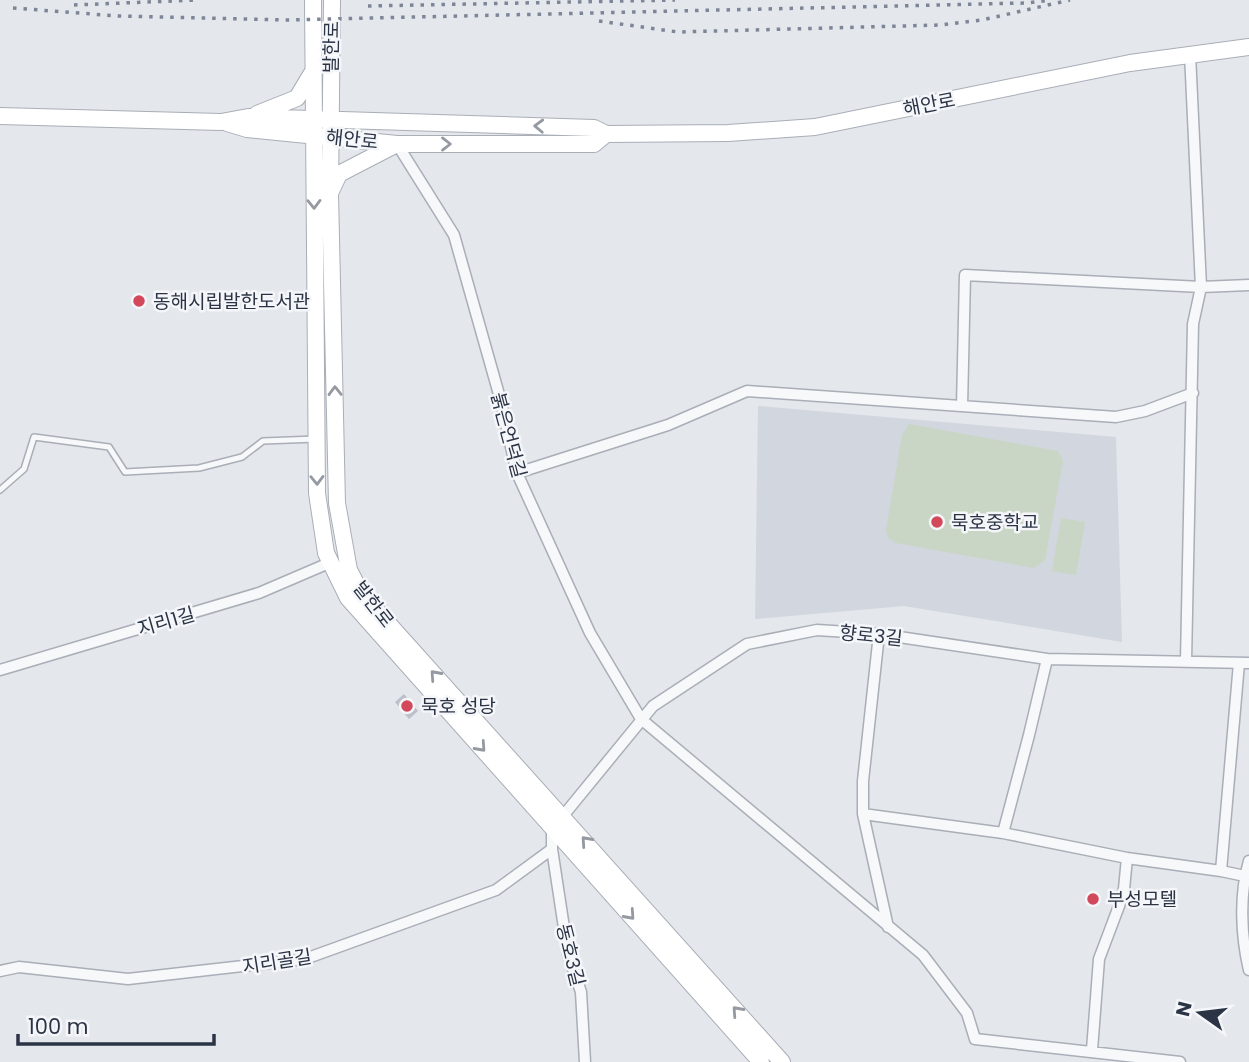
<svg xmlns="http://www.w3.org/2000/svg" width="1249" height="1062" viewBox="0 0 1249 1062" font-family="Poppins,'Noto Sans KR',sans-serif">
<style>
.built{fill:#d2d6de}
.green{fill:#c9d6c5}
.building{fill:#bbc0ca}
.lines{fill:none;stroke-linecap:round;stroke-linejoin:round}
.lane-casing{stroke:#a9aeb7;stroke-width:8}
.street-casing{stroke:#a9aeb7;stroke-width:13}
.secondary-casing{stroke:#a9aeb7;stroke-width:18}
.lane{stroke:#f7f8fa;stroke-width:5}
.street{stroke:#f7f8fa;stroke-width:10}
.secondary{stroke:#fff;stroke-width:16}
.rail{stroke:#7d8696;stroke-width:3.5;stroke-dasharray:3.5 7;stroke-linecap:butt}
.oneway{stroke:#959aa2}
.poi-dot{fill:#d1495b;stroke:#f4f6f9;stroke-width:2.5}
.labels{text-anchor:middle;stroke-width:5;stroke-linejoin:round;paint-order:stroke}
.street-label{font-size:19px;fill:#2b3445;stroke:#f4f6f9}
.poi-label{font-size:19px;fill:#2b3445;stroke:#f4f6f9;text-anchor:start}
</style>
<rect width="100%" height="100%" fill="#e4e7ec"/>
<path class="built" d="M 758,406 L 1116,437 L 1122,642 L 904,606 L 755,619 Z"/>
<path class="green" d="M 909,424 L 1058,451 L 1063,461 L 1045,560 L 1034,568 L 896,543 L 888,538 L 886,530 L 902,435 Z
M 1061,518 L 1085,522 L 1076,575 L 1052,571 Z"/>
<path class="building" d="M 404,694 L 418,711 L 409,719 L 395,702 Z"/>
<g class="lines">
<defs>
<path id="lane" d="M 0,490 L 24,469 L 34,437 L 109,447 L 125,472 L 199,468 L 242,457 L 263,441 L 316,439"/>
<path id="street" d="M 397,144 L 454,235 L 500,398 L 517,473 L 590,633 L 641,719 L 923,955 L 967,1013 L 975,1039 L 1180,1062
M 962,406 L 965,275 L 1201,287 L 1249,285
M 517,473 L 668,425 L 747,391 L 1116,417 L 1145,411 L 1193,393
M 879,634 L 863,781 L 863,814 L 888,927
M 1186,661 L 1193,324 L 1201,287 L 1190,54
M 0,670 L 259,593 L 329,563
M 863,814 L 1003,833 L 1127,858 L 1221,871 L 1245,876
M 563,816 L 653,706 L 747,644 L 817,630 L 879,634 L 1047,659 L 1249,663
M 1003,833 L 1029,735 L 1047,659
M 552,849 L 568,954 L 581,992 L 585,1062
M 1249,861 C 1239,895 1241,936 1249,970
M 1221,871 L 1239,663
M 0,971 L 19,967 L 128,979 L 305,959 L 496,890 L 552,849 L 552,827
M 1092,1050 L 1099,959 L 1119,906 L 1124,889 L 1127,858"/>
<path id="secondary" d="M 313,0 L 317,493 L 326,553 L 348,598 L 761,1062
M 332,0 L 330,194 L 337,503 L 349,570 L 362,595 L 376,610 L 782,1062
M 257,114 L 297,98 L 312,73
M 0,116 L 221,122 L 248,117 L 594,128 L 606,134 L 728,133 L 815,127 L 1130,63 L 1249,47
M 227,123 L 247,129 L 397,144 L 594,144 L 606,134
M 331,191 L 339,174 L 395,145"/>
</defs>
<use href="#lane" class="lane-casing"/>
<use href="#street" class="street-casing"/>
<use href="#secondary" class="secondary-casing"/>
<use href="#lane" class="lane"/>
<use href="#street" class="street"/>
<use href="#secondary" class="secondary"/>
<path class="rail" d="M 74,5 L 196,0
M 368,6 L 675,0
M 13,8 L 118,16 L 286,20 L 1026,3 L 1051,0
M 599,21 L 678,32 L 940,25 L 982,20 L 1070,0"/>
</g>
<defs><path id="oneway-chevron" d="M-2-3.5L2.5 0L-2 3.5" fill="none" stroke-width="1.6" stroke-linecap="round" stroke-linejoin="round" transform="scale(1.75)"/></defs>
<g class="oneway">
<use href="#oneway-chevron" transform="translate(539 126) rotate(-178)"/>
<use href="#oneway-chevron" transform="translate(446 144)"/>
<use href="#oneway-chevron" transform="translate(314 204) rotate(89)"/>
<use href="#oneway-chevron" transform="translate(335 391) rotate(-91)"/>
<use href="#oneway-chevron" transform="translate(317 480) rotate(89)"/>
<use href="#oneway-chevron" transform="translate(435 675) rotate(-132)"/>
<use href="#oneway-chevron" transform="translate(481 747) rotate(48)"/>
<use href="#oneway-chevron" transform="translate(586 841) rotate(-132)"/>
<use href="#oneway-chevron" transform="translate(630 915) rotate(48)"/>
<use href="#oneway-chevron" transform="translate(737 1011) rotate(-132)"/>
</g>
<g class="poi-dot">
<circle cx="139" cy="301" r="7"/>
<circle cx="937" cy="522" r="7"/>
<circle cx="407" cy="706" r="7"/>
<circle cx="1093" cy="899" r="7"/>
</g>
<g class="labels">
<g class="street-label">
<text transform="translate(331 47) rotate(-89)" y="7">발한로</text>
<text transform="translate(929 104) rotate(-11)" y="7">해안로</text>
<text transform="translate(352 139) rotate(6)" y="7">해안로</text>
<text transform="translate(509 435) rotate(75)" y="7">붉은언덕길</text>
<text transform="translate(374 604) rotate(52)" y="7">발한로</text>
<text transform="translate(166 621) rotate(-16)" y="7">지리1길</text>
<text transform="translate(871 635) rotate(6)" y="7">향로3길</text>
<text transform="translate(571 955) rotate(76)" y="7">동호3길</text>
<text transform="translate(277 961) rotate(-9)" y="7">지리골길</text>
</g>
<g class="poi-label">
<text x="153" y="308">동해시립발한도서관</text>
<text x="951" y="529">묵호중학교</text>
<text x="421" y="713">묵호 성당</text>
<text x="1107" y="906">부성모텔</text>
</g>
</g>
<g transform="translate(1200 1013) rotate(284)" stroke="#f4f6f9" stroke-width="5" paint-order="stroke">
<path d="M0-5L12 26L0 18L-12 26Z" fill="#2b3445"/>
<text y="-10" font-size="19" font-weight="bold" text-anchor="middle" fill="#2b3445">N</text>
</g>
<path d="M18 1034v10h196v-10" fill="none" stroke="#2b3445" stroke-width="3.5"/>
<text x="28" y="1034" font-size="21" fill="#2b3445" stroke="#f4f6f9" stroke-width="5" paint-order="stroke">100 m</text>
</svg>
